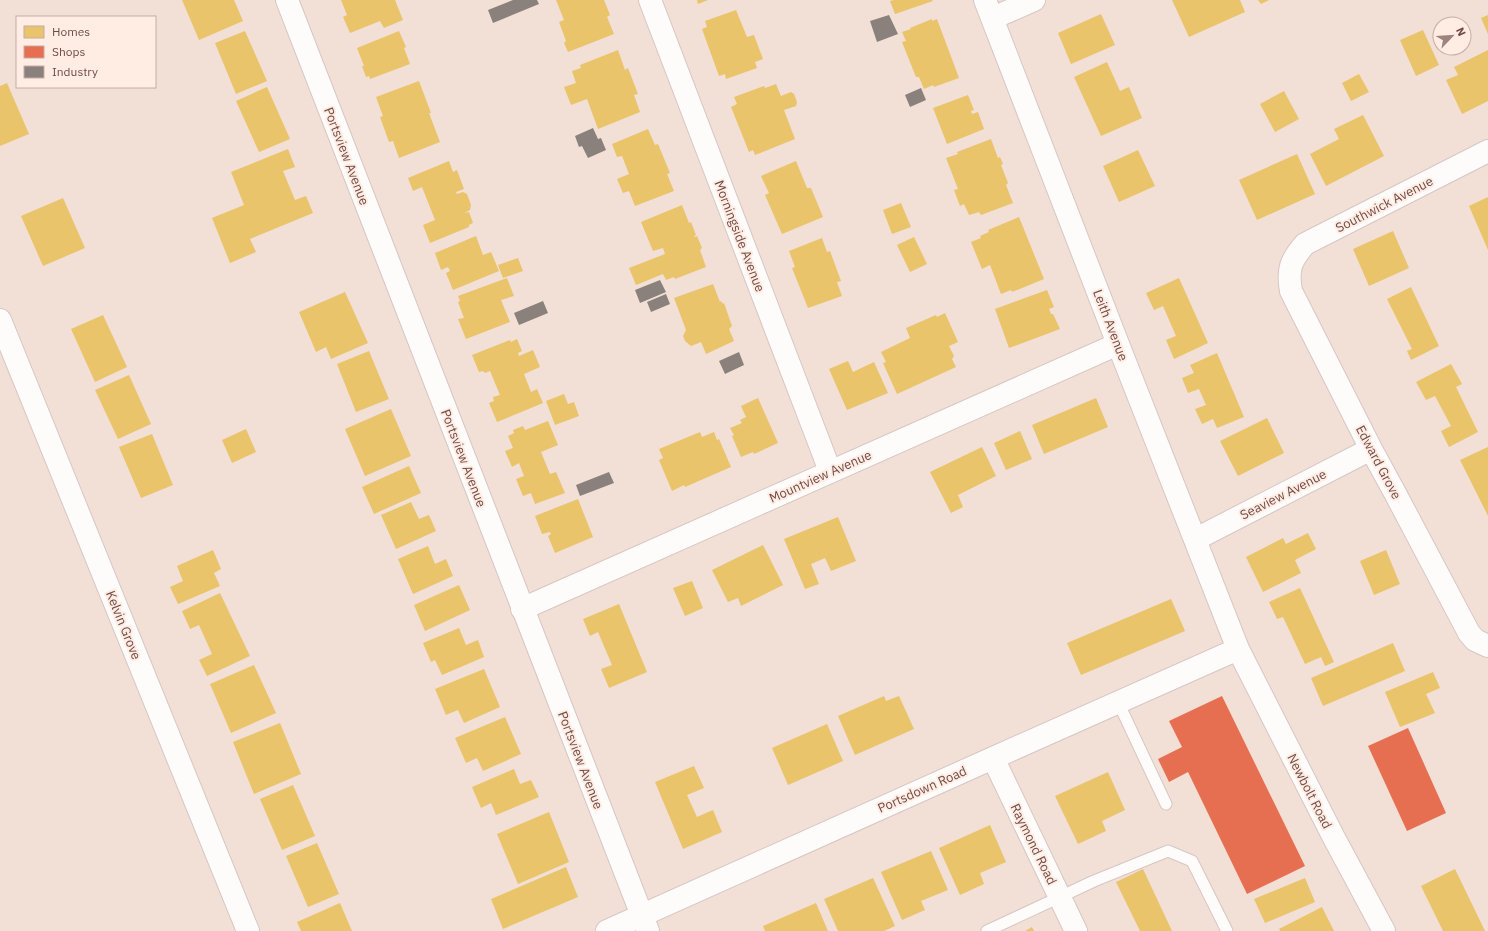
<svg xmlns="http://www.w3.org/2000/svg" width="1488" height="931" viewBox="0 0 1488 931" font-family="'IBM Plex Sans',sans-serif">
<style>
.residential{fill:#f2dfd6;fill-rule:evenodd}
.homes{fill:#e9c46a}
.shops{fill:#e76f51}
.industry{fill:#8a817c}
.lines{fill:none;stroke-linecap:round;stroke-linejoin:round}
.lane-casing{stroke:#d6c7c3;stroke-width:13}
.street-casing{stroke:#d6c7c3;stroke-width:24}
.secondary-casing{stroke:#d5c6c2;stroke-width:24}
.lane{stroke:#fefcfb;stroke-width:11}
.street{stroke:#fefcfb;stroke-width:22}
.secondary{stroke:#fefcfb;stroke-width:22}
.labels{text-anchor:middle;stroke-width:4;stroke-linejoin:round;paint-order:stroke}
.street-label{font-size:13px;fill:#714b46;stroke:#ffede4}
</style>
<rect width="100%" height="100%" fill="#f5ebe5"/>
<path class="residential" d="M 0,0 L 1488,0 L 1488,931 L 0,931 ZM 17,17 L 155,17 L 155,87 L 17,87 ZM 1440,24 L 1464,24 L 1464,48 L 1440,48 Z"/>
<path class="homes" d="M 182,0 L 234,0 L 243,21 L 199,40 Z
M 341,0 L 395,0 L 403,20 L 384,28 L 380,21 L 350,33 L 343,17 L 347,15 Z
M 556,0 L 604,0 L 610,15 L 607,17 L 614,34 L 568,52 L 564,43 L 566,41 L 559,22 L 564,20 Z
M 697,0 L 708,0 L 698,4 Z
M 894,0 L 932,0 L 933,1 L 895,14 L 890,1 Z
M 1172,0 L 1240,0 L 1245,12 L 1189,37 Z
M 1258,0 L 1269,0 L 1261,4 Z
M 736,10 L 747,37 L 754,35 L 763,59 L 755,62 L 757,68 L 726,79 L 725,74 L 719,76 L 702,29 L 707,27 L 705,21 Z
M 1101,14 L 1115,45 L 1071,64 L 1058,33 Z
M 1488,15 L 1488,34 L 1481,18 Z
M 932,19 L 932,21 L 937,19 L 959,78 L 934,87 L 933,85 L 924,89 L 919,77 L 916,77 L 902,42 L 906,41 L 902,32 L 911,29 L 910,28 Z
M 1423,30 L 1439,65 L 1416,76 L 1400,40 Z
M 245,31 L 267,81 L 236,94 L 215,43 Z
M 399,31 L 406,47 L 404,48 L 410,64 L 370,79 L 369,76 L 366,77 L 362,66 L 364,66 L 357,48 Z
M 618,50 L 625,70 L 628,68 L 638,94 L 634,95 L 640,112 L 598,129 L 587,99 L 571,105 L 564,87 L 576,83 L 572,71 L 581,68 L 580,65 Z
M 1488,50 L 1488,101 L 1462,114 L 1446,80 L 1458,75 L 1454,67 Z
M 1107,62 L 1120,91 L 1129,87 L 1142,118 L 1101,136 L 1074,77 Z
M 1359,74 L 1369,92 L 1351,101 L 1342,83 Z
M 419,81 L 431,113 L 429,113 L 440,142 L 399,158 L 393,141 L 389,142 L 380,117 L 383,116 L 376,97 Z
M 7,83 L 29,134 L 0,146 L 0,86 Z
M 776,84 L 781,96 L 791,92 L 794,94 L 797,102 L 796,106 L 784,110 L 795,139 L 755,155 L 753,150 L 749,152 L 731,107 L 737,104 L 734,97 L 764,86 L 765,88 Z
M 267,87 L 290,139 L 259,152 L 236,101 Z
M 1284,91 L 1299,119 L 1275,132 L 1260,104 Z
M 968,95 L 974,110 L 971,111 L 972,114 L 978,112 L 984,129 L 947,144 L 933,108 Z
M 1363,115 L 1384,156 L 1326,186 L 1310,154 L 1339,139 L 1334,129 Z
M 648,129 L 655,145 L 658,144 L 670,173 L 667,174 L 674,191 L 635,206 L 629,191 L 623,193 L 617,179 L 629,174 L 622,156 L 617,157 L 612,144 Z
M 991,139 L 998,158 L 1000,157 L 1003,164 L 1001,165 L 1008,183 L 1006,185 L 1013,203 L 981,215 L 979,212 L 969,215 L 964,204 L 960,206 L 954,190 L 958,189 L 946,158 L 958,154 L 957,152 Z
M 288,149 L 295,167 L 283,171 L 295,200 L 306,196 L 313,213 L 250,239 L 256,252 L 230,263 L 212,218 L 244,205 L 231,172 Z
M 1138,150 L 1155,186 L 1119,202 L 1103,166 Z
M 1297,154 L 1315,194 L 1257,220 L 1239,180 Z
M 449,161 L 453,172 L 457,170 L 464,189 L 456,192 L 457,194 L 463,192 L 467,194 L 471,205 L 470,210 L 464,213 L 469,212 L 473,223 L 469,225 L 469,227 L 430,243 L 423,225 L 435,220 L 422,187 L 413,191 L 408,178 Z
M 796,161 L 807,188 L 811,188 L 823,217 L 782,234 L 765,195 L 769,193 L 761,176 Z
M 1488,197 L 1488,250 L 1469,206 Z
M 63,198 L 85,248 L 43,266 L 21,216 Z
M 901,203 L 911,227 L 892,234 L 883,210 Z
M 682,205 L 689,223 L 691,222 L 696,235 L 694,236 L 695,237 L 697,236 L 702,248 L 700,250 L 706,267 L 675,279 L 674,277 L 666,280 L 663,274 L 636,285 L 629,268 L 665,254 L 663,248 L 653,251 L 641,222 Z
M 1019,217 L 1044,279 L 1012,292 L 1011,290 L 1001,294 L 990,265 L 982,269 L 971,242 L 981,238 L 980,236 L 989,232 L 988,230 Z
M 1393,231 L 1409,268 L 1369,286 L 1353,249 Z
M 476,236 L 483,255 L 491,252 L 499,271 L 453,290 L 446,273 L 450,271 L 448,267 L 441,270 L 435,253 Z
M 914,237 L 927,264 L 910,272 L 897,245 Z
M 822,238 L 827,252 L 830,251 L 841,281 L 837,282 L 842,296 L 808,308 L 792,268 L 795,267 L 789,251 Z
M 518,258 L 523,271 L 503,278 L 498,265 Z
M 507,278 L 514,296 L 501,300 L 510,322 L 466,339 L 458,319 L 464,318 L 458,302 L 460,301 L 458,296 Z
M 1179,278 L 1208,343 L 1174,359 L 1166,340 L 1176,336 L 1163,306 L 1154,310 L 1146,293 Z
M 713,284 L 720,302 L 721,301 L 723,304 L 724,303 L 732,326 L 729,329 L 734,341 L 706,354 L 701,342 L 691,346 L 685,341 L 683,336 L 686,330 L 674,298 Z
M 1411,287 L 1439,346 L 1411,360 L 1407,351 L 1412,349 L 1387,299 Z
M 1047,290 L 1054,307 L 1049,309 L 1051,314 L 1053,314 L 1060,329 L 1009,348 L 995,309 Z
M 345,292 L 368,343 L 331,359 L 326,347 L 316,352 L 299,312 Z
M 945,313 L 958,342 L 949,346 L 954,356 L 952,359 L 956,367 L 897,394 L 883,363 L 886,362 L 881,352 L 910,338 L 906,328 L 936,315 L 937,317 Z
M 103,315 L 127,367 L 95,382 L 71,329 Z
M 517,339 L 522,351 L 518,353 L 519,356 L 533,350 L 540,367 L 524,374 L 531,392 L 537,389 L 543,403 L 497,422 L 489,403 L 494,401 L 493,397 L 500,395 L 490,371 L 485,373 L 483,371 L 479,372 L 472,355 L 510,340 L 511,342 Z
M 369,351 L 389,399 L 356,412 L 337,364 Z
M 1217,353 L 1244,417 L 1217,428 L 1213,419 L 1202,424 L 1195,409 L 1206,405 L 1199,389 L 1188,393 L 1182,378 L 1194,373 L 1190,365 Z
M 848,361 L 853,372 L 874,362 L 888,393 L 847,410 L 829,369 Z
M 1451,364 L 1462,384 L 1456,387 L 1478,432 L 1449,447 L 1441,431 L 1451,426 L 1435,396 L 1426,400 L 1416,382 Z
M 129,375 L 151,424 L 118,439 L 95,390 Z
M 564,394 L 568,404 L 574,402 L 579,416 L 555,425 L 546,401 Z
M 758,398 L 778,443 L 754,454 L 753,452 L 741,457 L 732,436 L 734,435 L 730,428 L 742,423 L 740,420 L 746,417 L 741,406 Z
M 1096,398 L 1108,427 L 1044,454 L 1032,425 Z
M 391,409 L 411,456 L 365,476 L 345,429 Z
M 1267,418 L 1284,453 L 1238,476 L 1220,441 Z
M 548,421 L 558,445 L 541,452 L 550,474 L 556,472 L 565,493 L 535,504 L 531,493 L 523,496 L 516,479 L 524,476 L 519,463 L 512,467 L 505,451 L 513,448 L 508,436 L 514,433 L 513,430 L 523,426 L 525,430 Z
M 246,429 L 256,452 L 232,463 L 222,440 Z
M 1020,431 L 1032,459 L 1006,470 L 994,443 Z
M 700,432 L 702,437 L 714,432 L 717,440 L 719,439 L 731,467 L 685,487 L 684,485 L 672,491 L 659,460 L 663,458 L 659,449 Z
M 152,434 L 173,485 L 141,498 L 119,447 Z
M 982,447 L 996,476 L 958,495 L 963,507 L 951,513 L 930,472 Z
M 1488,447 L 1488,516 L 1460,460 Z
M 409,466 L 421,493 L 374,514 L 362,487 Z
M 578,499 L 593,537 L 555,553 L 548,536 L 551,534 L 550,532 L 542,534 L 535,516 Z
M 411,502 L 419,519 L 429,515 L 436,531 L 396,549 L 381,515 Z
M 838,517 L 856,561 L 831,571 L 825,558 L 811,564 L 819,584 L 805,589 L 784,539 Z
M 1308,533 L 1316,549 L 1295,560 L 1301,573 L 1263,592 L 1246,557 L 1283,538 L 1286,544 Z
M 763,545 L 783,585 L 741,606 L 738,598 L 728,602 L 712,570 Z
M 428,546 L 435,564 L 446,559 L 453,576 L 413,594 L 398,559 Z
M 213,550 L 221,569 L 214,573 L 220,586 L 178,604 L 170,587 L 183,581 L 177,566 Z
M 1386,550 L 1400,584 L 1374,595 L 1360,561 Z
M 692,581 L 703,608 L 685,616 L 673,588 Z
M 459,585 L 470,610 L 425,631 L 414,605 Z
M 1300,588 L 1334,662 L 1325,666 L 1321,657 L 1305,664 L 1283,617 L 1277,619 L 1269,602 Z
M 220,593 L 250,656 L 207,676 L 199,660 L 212,654 L 199,625 L 190,629 L 182,611 Z
M 1171,599 L 1185,631 L 1081,675 L 1067,643 Z
M 619,604 L 647,672 L 609,688 L 601,669 L 612,665 L 598,632 L 590,636 L 583,619 Z
M 459,628 L 466,645 L 478,640 L 484,657 L 442,675 L 435,660 L 431,662 L 423,643 Z
M 1393,643 L 1405,671 L 1323,706 L 1311,678 Z
M 254,665 L 276,713 L 231,733 L 210,684 Z
M 484,669 L 500,707 L 464,723 L 458,710 L 446,715 L 435,689 Z
M 1433,672 L 1440,688 L 1426,694 L 1435,713 L 1400,727 L 1385,692 Z
M 884,696 L 886,701 L 899,696 L 914,729 L 855,755 L 838,716 Z
M 505,717 L 521,754 L 483,771 L 477,758 L 466,763 L 455,738 Z
M 280,723 L 301,774 L 254,794 L 233,742 Z
M 827,724 L 843,761 L 788,785 L 772,748 Z
M 694,766 L 704,788 L 687,795 L 697,817 L 713,810 L 722,832 L 683,849 L 655,782 Z
M 514,769 L 520,784 L 531,780 L 539,797 L 496,815 L 491,803 L 481,808 L 472,787 Z
M 1108,772 L 1125,810 L 1102,821 L 1106,831 L 1078,844 L 1055,796 Z
M 293,785 L 315,836 L 282,850 L 260,799 Z
M 549,812 L 569,862 L 518,884 L 497,834 Z
M 990,825 L 1006,862 L 980,873 L 984,884 L 960,895 L 939,848 Z
M 317,843 L 339,894 L 308,907 L 286,856 Z
M 931,851 L 948,890 L 921,901 L 925,910 L 902,920 L 881,872 Z
M 566,867 L 578,897 L 503,929 L 491,899 Z
M 1143,869 L 1172,931 L 1140,931 L 1116,882 Z
M 1455,869 L 1485,931 L 1443,931 L 1421,886 Z
M 873,878 L 895,926 L 884,931 L 838,931 L 824,899 Z
M 1305,878 L 1315,902 L 1265,923 L 1254,899 Z
M 340,903 L 352,931 L 301,931 L 297,922 Z
M 816,903 L 828,931 L 765,931 L 763,926 Z
M 1322,907 L 1334,931 L 1280,931 L 1279,929 Z
M 1032,927 L 1034,931 L 1025,931 Z"/>
<path class="shops" d="M 1222,696 L 1305,866 L 1247,894 L 1188,772 L 1169,782 L 1158,759 L 1182,747 L 1169,721 Z
M 1408,728 L 1446,813 L 1407,831 L 1368,746 Z"/>
<path class="industry" d="M 513,0 L 537,0 L 539,4 L 493,23 L 488,10 Z
M 889,15 L 898,34 L 877,42 L 870,21 Z
M 921,88 L 926,100 L 910,107 L 905,95 Z
M 593,128 L 598,139 L 601,138 L 606,150 L 588,158 L 582,146 L 579,147 L 575,136 Z
M 660,280 L 666,292 L 640,303 L 635,290 Z
M 666,294 L 670,304 L 651,312 L 647,302 Z
M 543,301 L 548,313 L 519,325 L 514,313 Z
M 739,352 L 744,365 L 725,374 L 719,361 Z
M 609,472 L 614,483 L 580,496 L 576,485 Z"/>
<g class="lines">
<defs>
<path id="lane" d="M 1118,702 L 1166,804
M 987,931 L 1094,881 L 1168,851 L 1192,861 L 1227,931"/>
<path id="street" d="M 650,0 L 830,471
M 985,0 L 1118,344 L 1238,649 L 1333,836 L 1384,931
M 993,18 L 1034,0
M 1488,151 L 1305,244 C 1291,260 1287,269 1291,291 L 1371,449 L 1395,493 L 1469,633 L 1475,640 L 1488,646
M 0,320 L 248,931
M 1196,539 L 1371,449
M 522,609 L 1118,344
M 993,758 L 1076,931
M 607,931 L 993,758 L 1238,649"/>
<path id="secondary" d="M 287,0 L 648,931"/>
</defs>
<use href="#lane" class="lane-casing"/>
<use href="#street" class="street-casing"/>
<use href="#secondary" class="secondary-casing"/>
<use href="#lane" class="lane"/>
<use href="#street" class="street"/>
<use href="#secondary" class="secondary"/>
</g>
<g class="labels">
<g class="street-label">
<text transform="translate(347 156) rotate(69)" y="5">Portsview Avenue</text>
<text transform="translate(1384 204) rotate(-27)" y="5">Southwick Avenue</text>
<text transform="translate(740 236) rotate(69)" y="5">Morningside Avenue</text>
<text transform="translate(1111 325) rotate(69)" y="5">Leith Avenue</text>
<text transform="translate(464 458) rotate(69)" y="5">Portsview Avenue</text>
<text transform="translate(1379 462) rotate(62)" y="5">Edward Grove</text>
<text transform="translate(820 476) rotate(-24)" y="5">Mountview Avenue</text>
<text transform="translate(1283 494) rotate(-27)" y="5">Seaview Avenue</text>
<text transform="translate(124 625) rotate(68)" y="5">Kelvin Grove</text>
<text transform="translate(581 760) rotate(69)" y="5">Portsview Avenue</text>
<text transform="translate(922 789) rotate(-24)" y="5">Portsdown Road</text>
<text transform="translate(1310 791) rotate(63)" y="5">Newbolt Road</text>
<text transform="translate(1034 844) rotate(64)" y="5">Raymond Road</text>
</g>
</g>
<rect x="16" y="16" width="140" height="72" fill="#ffede4" stroke="#c6aca5"/>
<rect x="24" y="26" width="20" height="12" fill="#e9c46a" stroke="#c6aca5"/>
<text x="52" y="36" font-size="12" fill="#714b46">Homes</text>
<rect x="24" y="46" width="20" height="12" fill="#e76f51" stroke="#c6aca5"/>
<text x="52" y="56" font-size="12" fill="#714b46">Shops</text>
<rect x="24" y="66" width="20" height="12" fill="#8a817c" stroke="#c6aca5"/>
<text x="52" y="76" font-size="12" fill="#714b46">Industry</text>
<g transform="translate(1452 36) rotate(65)"><circle r="19" fill="#ffede4" stroke="#c6aca5"/>
<path d="M0-3L7 15L0 10L-7 15Z" fill="#9f837e"/>
<text y="-6" font-size="11" font-weight="bold" text-anchor="middle" fill="#714b46">N</text>
</g>
</svg>
